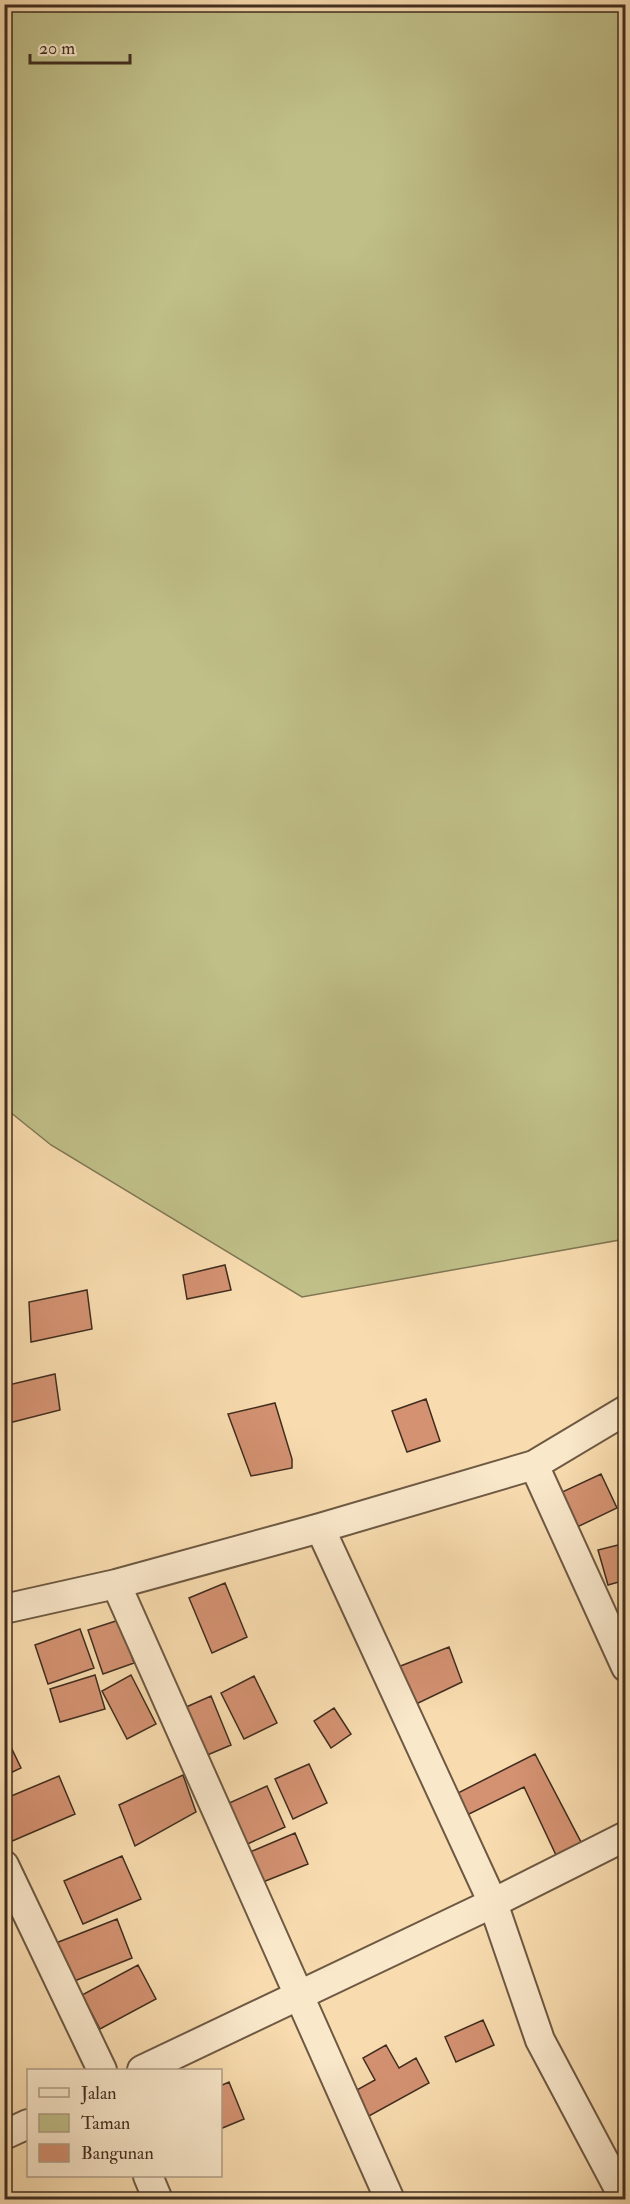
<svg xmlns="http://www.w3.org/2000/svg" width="630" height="2204" viewBox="0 0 630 2204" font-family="'IM FELL Double Pica',serif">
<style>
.green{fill:#c0bf88;stroke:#807654;stroke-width:1.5}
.building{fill:#d49272;stroke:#402d1f;stroke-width:1.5}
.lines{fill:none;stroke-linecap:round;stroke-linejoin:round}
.street-casing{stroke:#6e5943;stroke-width:32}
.street{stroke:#fae8cb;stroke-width:28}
</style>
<rect width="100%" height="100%" fill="#f8dcaf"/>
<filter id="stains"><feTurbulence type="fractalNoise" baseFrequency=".00333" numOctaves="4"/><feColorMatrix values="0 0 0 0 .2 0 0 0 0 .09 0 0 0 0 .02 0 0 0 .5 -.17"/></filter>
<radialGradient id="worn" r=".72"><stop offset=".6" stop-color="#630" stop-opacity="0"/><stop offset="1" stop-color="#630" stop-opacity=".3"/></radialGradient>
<path class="green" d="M 4,5 L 625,5 L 625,1239 L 302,1297 L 51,1145 L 5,1108 Z"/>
<path class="building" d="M 225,1265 L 231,1290 L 187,1299 L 183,1275 Z
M 87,1290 L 92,1329 L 31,1342 L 29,1302 Z
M 55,1374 L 60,1410 L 5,1424 L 4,1386 Z
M 426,1399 L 440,1441 L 407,1452 L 392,1411 Z
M 275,1403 L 292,1459 L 292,1468 L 251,1476 L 228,1414 Z
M 601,1474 L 617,1508 L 575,1528 L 560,1493 Z
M 626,1543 L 626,1580 L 608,1585 L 598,1550 Z
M 225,1583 L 247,1637 L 212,1653 L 189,1598 Z
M 119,1620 L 134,1663 L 103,1674 L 88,1630 Z
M 80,1629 L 94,1668 L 48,1684 L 35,1645 Z
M 449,1647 L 462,1682 L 412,1706 L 398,1667 Z
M 95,1675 L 105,1709 L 60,1722 L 50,1689 Z
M 131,1675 L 156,1724 L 127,1739 L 102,1691 Z
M 254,1676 L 277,1723 L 244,1739 L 221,1693 Z
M 211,1696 L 231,1745 L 205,1756 L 184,1708 Z
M 334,1708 L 351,1734 L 331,1748 L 314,1721 Z
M 8,1741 L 21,1768 L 4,1776 L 4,1743 Z
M 535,1754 L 582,1844 L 556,1855 L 524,1787 L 465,1816 L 454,1795 Z
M 309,1764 L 327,1803 L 293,1819 L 275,1779 Z
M 183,1775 L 196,1812 L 135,1846 L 119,1805 Z
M 59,1776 L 75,1814 L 10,1842 L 4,1828 L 4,1799 Z
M 267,1786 L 285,1827 L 243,1846 L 225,1805 Z
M 295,1833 L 308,1864 L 263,1882 L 250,1852 Z
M 122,1856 L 141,1899 L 83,1924 L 64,1881 Z
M 117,1919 L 132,1958 L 72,1982 L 56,1943 Z
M 138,1965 L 156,1999 L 100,2029 L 82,1995 Z
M 483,2020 L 494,2045 L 456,2062 L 445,2037 Z
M 386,2045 L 399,2068 L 416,2058 L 429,2083 L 369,2116 L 355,2091 L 375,2080 L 363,2058 Z
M 229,2082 L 244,2119 L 220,2129 L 220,2086 Z"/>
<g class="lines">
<defs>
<path id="street" d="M 534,1465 L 626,1667
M 116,1584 L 390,2200
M 4,1609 L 116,1584 L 320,1528 L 534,1465 L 626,1410
M 4,1865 L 102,2070
M 142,2070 L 493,1903 L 320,1528
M 4,2135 L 28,2124
M 148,2176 L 158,2200
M 625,2200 L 540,2040 L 493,1903 L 626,1836"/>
</defs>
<use href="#street" class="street-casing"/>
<use href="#street" class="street"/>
</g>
<rect width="630" height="2204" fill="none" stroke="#f8dcaf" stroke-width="24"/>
<rect x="6" y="6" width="618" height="2192" fill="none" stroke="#402d1f" stroke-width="3"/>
<rect x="12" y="12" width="606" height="2180" fill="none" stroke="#402d1f" stroke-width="1.5"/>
<rect x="27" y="2069" width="195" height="108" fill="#fae8cb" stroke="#b09d86" stroke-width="1.5"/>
<rect x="39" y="2088" width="30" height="9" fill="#fae8cb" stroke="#b09d86" stroke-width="1.5"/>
<text x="81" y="2099" font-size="18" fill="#402d1f">Jalan</text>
<rect x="39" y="2114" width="30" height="18" fill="#c0bf88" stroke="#b09d86" stroke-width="1.5"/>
<text x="81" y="2129" font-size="18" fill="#402d1f">Taman</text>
<rect x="39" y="2144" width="30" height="18" fill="#d49272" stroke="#b09d86" stroke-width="1.5"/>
<text x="81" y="2159" font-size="18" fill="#402d1f">Bangunan</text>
<path d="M30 54v9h100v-9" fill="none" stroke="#402d1f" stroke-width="3"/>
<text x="39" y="54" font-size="18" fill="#402d1f" stroke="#fae8cb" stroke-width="4.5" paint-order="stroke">20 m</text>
<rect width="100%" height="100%" filter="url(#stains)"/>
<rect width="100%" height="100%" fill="url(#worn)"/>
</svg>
